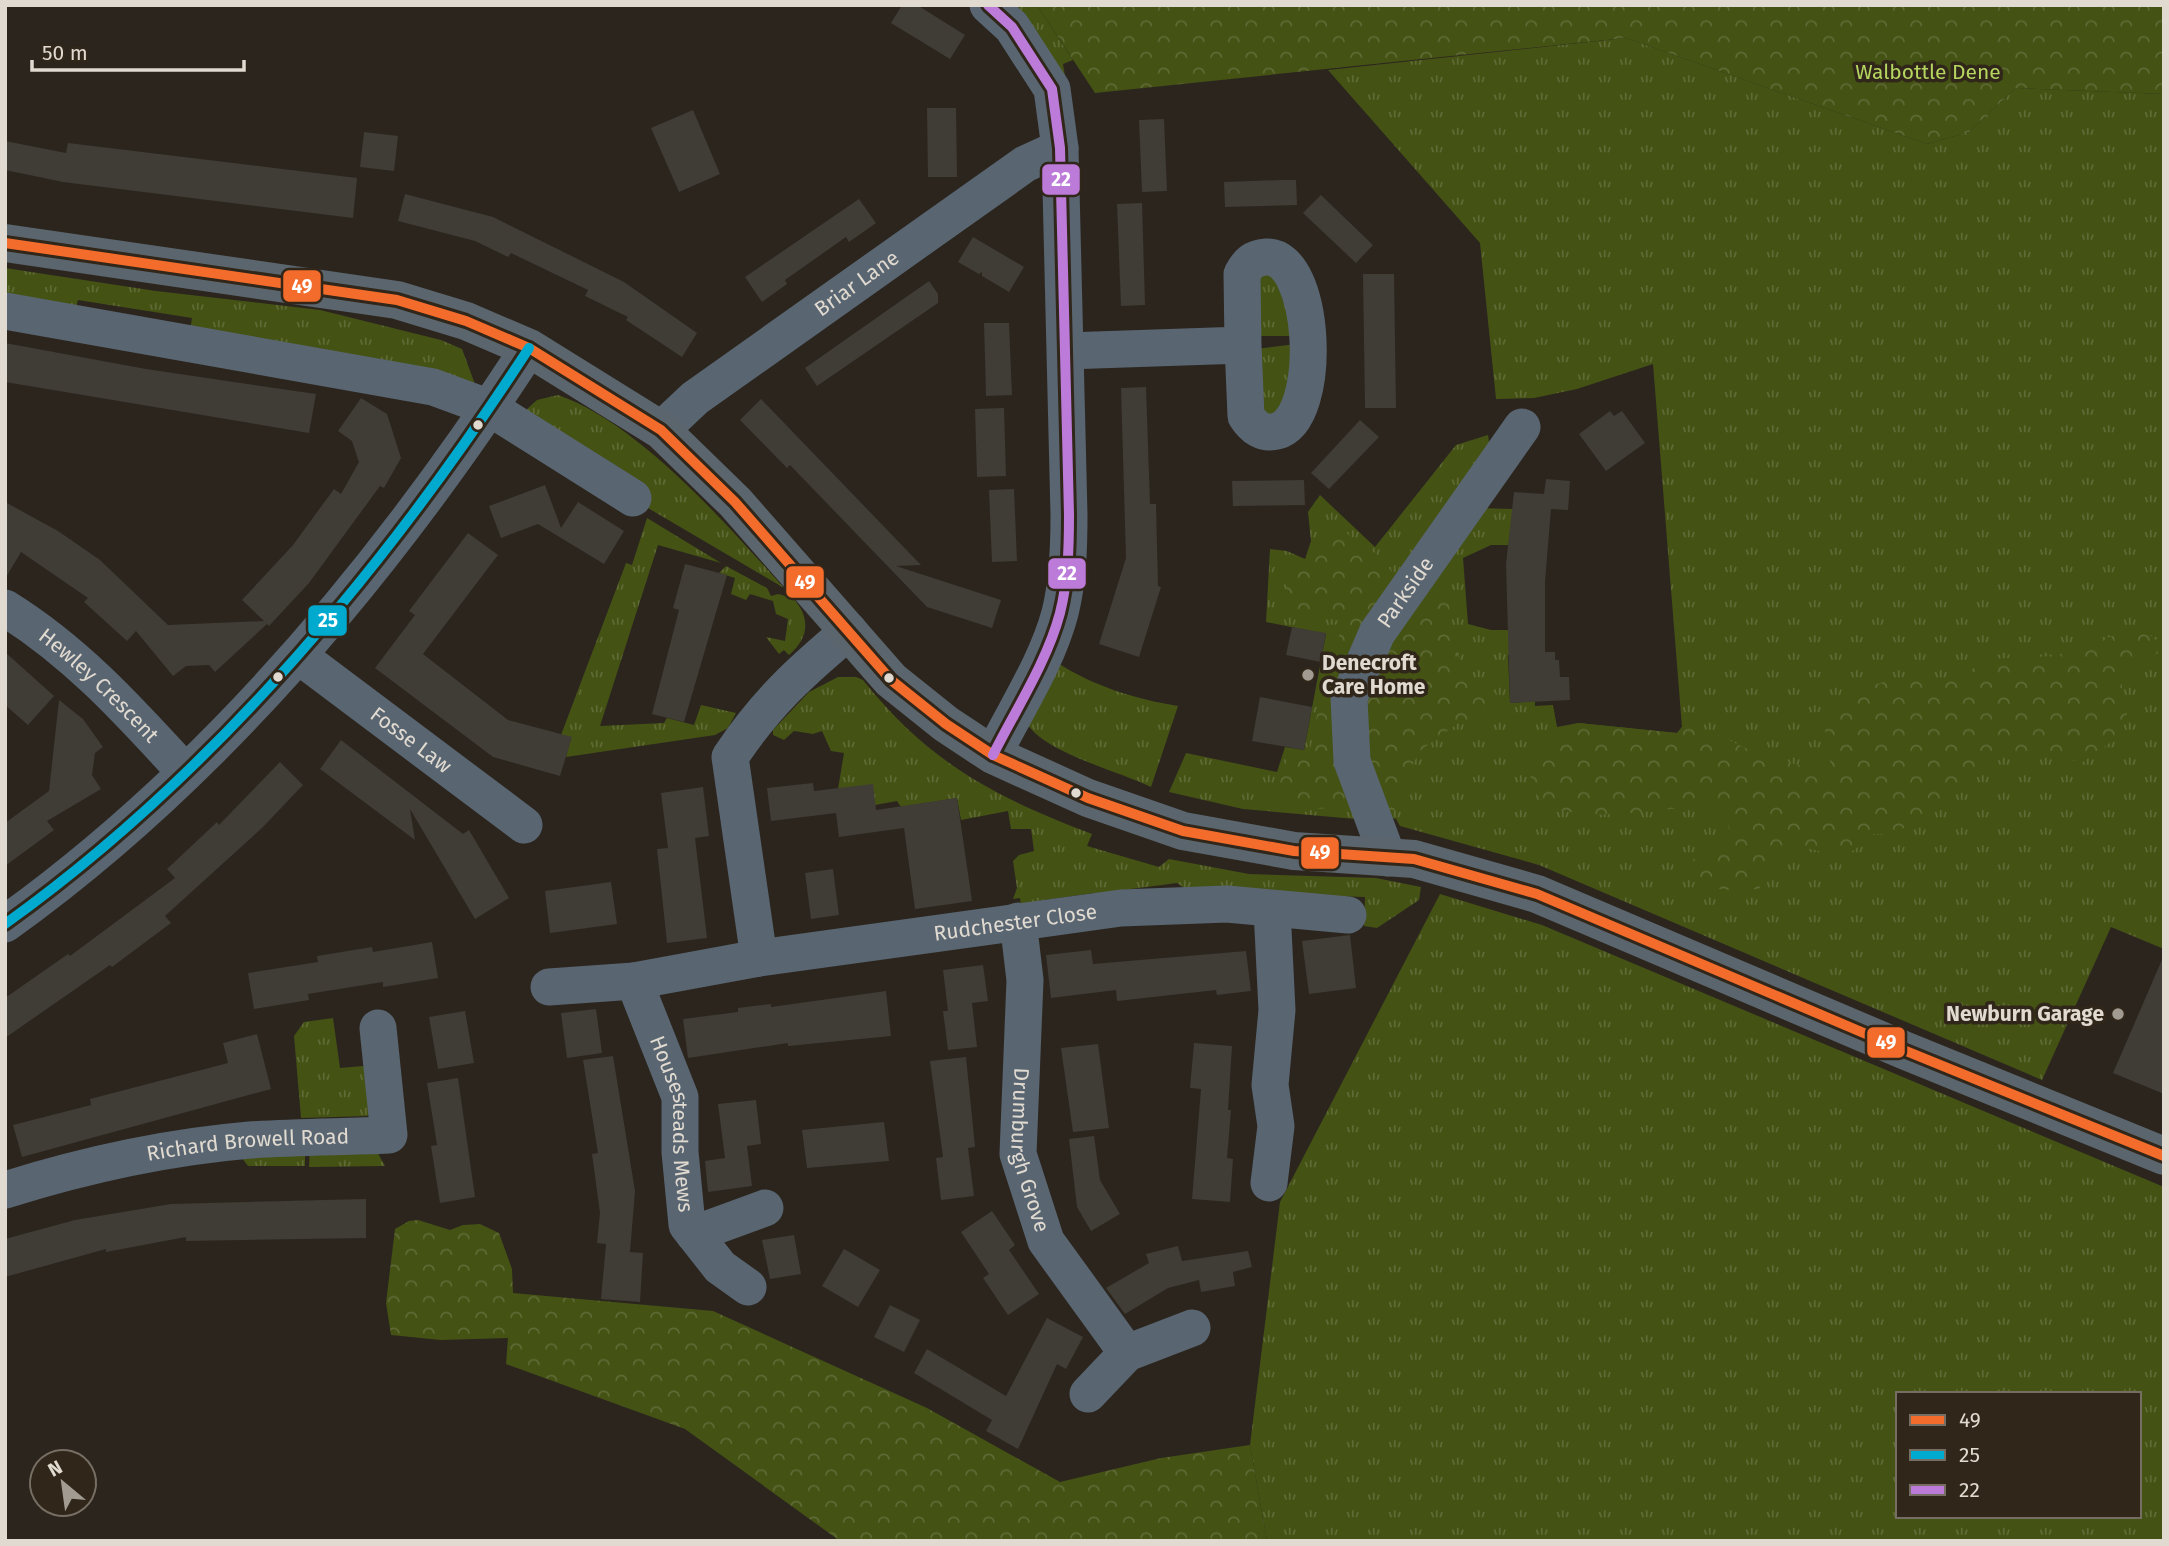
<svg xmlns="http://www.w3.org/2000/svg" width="2169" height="1546" viewBox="0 0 2169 1546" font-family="'Fira Sans',sans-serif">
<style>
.grass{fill:url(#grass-tufts);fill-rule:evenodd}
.forest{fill:url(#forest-crowns)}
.building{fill:#403c36}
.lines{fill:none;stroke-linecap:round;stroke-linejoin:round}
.minor{stroke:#596570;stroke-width:37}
.major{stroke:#5b656d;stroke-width:38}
.bus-1-casing{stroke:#302619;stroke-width:16}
.bus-2-casing{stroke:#302619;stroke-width:16}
.bus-3-casing{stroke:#302619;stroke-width:16}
.bus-1{stroke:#f36c2b;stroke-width:10}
.bus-2{stroke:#00a9ce;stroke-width:10}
.bus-3{stroke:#bd7bd9;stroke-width:10}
.bus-dot{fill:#e0dad1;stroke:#302619;stroke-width:2.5}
.poi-dot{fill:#a19b92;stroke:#302619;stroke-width:2.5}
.labels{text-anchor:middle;stroke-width:7;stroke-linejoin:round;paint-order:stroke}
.park-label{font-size:21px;fill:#b6d661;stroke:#302619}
.street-label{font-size:21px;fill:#e0dad1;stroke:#302619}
.poi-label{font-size:21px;font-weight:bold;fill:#e0dad1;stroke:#302619;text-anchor:start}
.line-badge{stroke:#302619;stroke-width:2.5}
.badge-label{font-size:19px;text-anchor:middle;font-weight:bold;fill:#fff}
</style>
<defs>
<pattern id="grass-tufts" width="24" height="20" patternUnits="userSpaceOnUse" patternTransform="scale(1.75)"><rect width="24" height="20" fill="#445214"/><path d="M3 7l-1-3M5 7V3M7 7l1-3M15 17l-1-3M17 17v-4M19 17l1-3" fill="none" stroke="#5f6a35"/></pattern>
<pattern id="forest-crowns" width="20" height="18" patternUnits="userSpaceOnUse" patternTransform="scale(1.75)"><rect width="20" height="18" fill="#445214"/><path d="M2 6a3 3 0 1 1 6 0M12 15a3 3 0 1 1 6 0" fill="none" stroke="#5f6a35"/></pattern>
</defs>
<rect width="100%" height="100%" fill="#2b251e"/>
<path class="grass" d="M 1012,5 L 1037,5 L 1073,60 L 1063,64 L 1065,76 Z
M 1626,38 L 1927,144 L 1969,132 L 2016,88 L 2164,94 L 2164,949 L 2111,927 L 2042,1080 L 1539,865 L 1400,826 L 1396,819 L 1377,814 L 1354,701 L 1476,508 L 1513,509 L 1509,545 L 1491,545 L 1463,558 L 1468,624 L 1491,630 L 1514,630 L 1544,652 L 1508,655 L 1510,703 L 1535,701 L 1535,706 L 1553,705 L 1557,727 L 1578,723 L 1677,733 L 1682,727 L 1653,364 L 1577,389 L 1534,398 L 1496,399 L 1480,243 L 1328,70 Z
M 5,268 L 156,291 L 320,310 L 441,340 L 462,349 L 476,387 L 190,331 L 192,318 L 78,300 L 75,311 L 5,300 Z
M 1258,269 L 1277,270 L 1296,336 L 1257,336 Z
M 1296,344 L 1295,373 L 1276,414 L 1264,415 L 1257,349 Z
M 558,395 C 639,423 727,525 784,588 L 636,501 L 526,410 L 537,400 Z
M 1488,435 L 1491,454 L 1372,633 L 1367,820 L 1243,809 L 1169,792 L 1186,753 L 1277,772 L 1285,747 L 1304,750 L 1326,634 L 1266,622 L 1270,549 L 1287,551 L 1305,559 L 1311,541 L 1308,512 L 1320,495 L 1375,547 L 1456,445 Z
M 647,518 L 721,563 L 658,545 L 600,726 L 664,723 L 667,718 L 694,725 L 701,705 L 736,713 L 728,728 L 715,735 L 566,757 L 571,738 L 561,735 L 626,563 L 632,565 Z
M 726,566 L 767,588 L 771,596 L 778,594 L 793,598 C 811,618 809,638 789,655 L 784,650 L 779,654 L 766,637 L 785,641 L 788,619 L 776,614 L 773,601 L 750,594 L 746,600 L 731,594 L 735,578 L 719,573 Z
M 1056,662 C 1093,686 1135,699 1178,706 L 1151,787 C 1119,771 1040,752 1025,720 Z
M 838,677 L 856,677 L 863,680 C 929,763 995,797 1092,834 L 1087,846 L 1159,867 L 1169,859 L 1249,874 L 1376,878 L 1421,887 L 1419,900 L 1377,928 L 1364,926 L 1365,897 L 1190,892 L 1177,883 L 1123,890 L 1100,902 L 1094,893 L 1037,901 L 1033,905 L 1021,907 L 1020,898 L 1013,899 L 1017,888 L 1013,861 L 1019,855 L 1034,851 L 1031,829 L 1011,829 L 1008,811 L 961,820 L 957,798 L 901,807 L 897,801 L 875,805 L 838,789 L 844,753 L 831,751 L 822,731 L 813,734 L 794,731 L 784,740 L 773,735 L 773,730 L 809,692 Z
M 1440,894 L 1542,925 L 2164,1187 L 2164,1541 L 1267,1541 L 1250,1445 L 1280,1202 ZM 1898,1394 L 2139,1394 L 2139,1516 L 1898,1516 Z
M 333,1018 L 340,1068 L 363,1066 L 368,1070 L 374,1113 L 367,1116 L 301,1118 L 294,1036 L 304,1022 Z
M 305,1145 L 305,1166 L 248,1166 L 236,1150 Z
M 310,1145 L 375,1148 L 385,1166 L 309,1167 Z"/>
<path class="forest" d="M 1037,5 L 2164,5 L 2164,94 L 2016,88 L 1969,132 L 1927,144 L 1626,38 L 1095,93 Z
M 1333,528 L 1346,533 L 1379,556 L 1392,572 L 1392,590 L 1362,641 L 1348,796 L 1342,809 L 1290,808 L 1281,797 L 1279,785 L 1288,756 L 1307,757 C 1313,743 1314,729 1317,715 C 1322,684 1329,653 1344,626 L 1341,621 L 1302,614 L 1285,607 L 1282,598 L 1290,575 L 1312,563 L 1325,532 Z
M 1438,596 L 1448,598 C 1456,652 1449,662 1496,694 L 1480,716 L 1457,724 L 1421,750 L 1399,788 L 1394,812 L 1383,807 C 1377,791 1367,773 1364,756 C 1352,697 1387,651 1415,602 Z
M 2145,631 L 2157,641 L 2158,653 L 2121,677 C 2121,690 2127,698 2127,709 C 2128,736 2102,748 2083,762 L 2010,752 L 1901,830 L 1884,834 L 1866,834 L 1859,846 L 1842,859 C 1825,853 1793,839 1778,855 C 1771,863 1765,879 1759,889 C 1731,890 1700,896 1692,862 L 1698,852 L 1725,847 L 1731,836 L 1726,817 L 1712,804 C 1674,807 1563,830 1538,796 C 1534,789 1531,778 1528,770 L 1546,746 L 1578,723 L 1677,733 L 1682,727 L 1708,730 L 1745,748 L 1820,772 L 1831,763 L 1825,731 L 1833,711 L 1866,687 L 1891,680 L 1956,681 L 1986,659 L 2055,656 L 2118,634 Z
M 418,1220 L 450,1230 L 463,1225 L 480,1224 L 499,1233 L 512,1269 L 513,1293 L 713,1311 L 927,1408 L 1060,1482 L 1161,1458 L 1250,1445 L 1267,1541 L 840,1541 L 685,1429 L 506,1364 L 508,1338 L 441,1340 L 391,1335 L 386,1303 L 395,1229 L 409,1221 Z"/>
<path class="building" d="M 902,5 L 917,5 L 965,35 L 950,59 L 891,23 Z
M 927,108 L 956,108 L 957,177 L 928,177 Z
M 693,110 L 720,174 L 679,192 L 651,128 Z
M 1164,119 L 1167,191 L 1142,192 L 1139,120 Z
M 364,132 L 398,136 L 394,171 L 360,167 Z
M 5,141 L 66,153 L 68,143 L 357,178 L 353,218 L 63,182 L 5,170 Z
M 1281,180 L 1296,180 L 1297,205 L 1225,207 L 1224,182 Z
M 405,194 L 493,217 L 624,282 L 697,333 L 682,357 L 626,320 L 628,317 L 585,296 L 588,290 L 511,253 L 508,257 L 475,241 L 398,221 Z
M 1321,195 L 1373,245 L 1356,263 L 1303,213 Z
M 859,199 L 876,223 L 849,242 L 846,237 L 785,280 L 787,284 L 762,302 L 745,277 Z
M 1142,203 L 1145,305 L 1121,306 L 1117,204 Z
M 973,237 L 1024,267 L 1009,292 L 982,276 L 982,272 L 979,274 L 958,262 Z
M 1363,274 L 1394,274 L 1396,408 L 1365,408 Z
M 929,281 L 938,294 L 938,303 L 817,386 L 805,368 Z
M 984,323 L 1009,323 L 1012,395 L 986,396 Z
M 5,343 L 146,369 L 316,394 L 309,433 L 5,382 Z
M 1146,387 L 1150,504 L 1156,504 L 1158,586 L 1161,587 L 1139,657 L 1099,644 L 1126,558 L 1121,388 Z
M 361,398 L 387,414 L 401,458 L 384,488 L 380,486 L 309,583 L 269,626 L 267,624 L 215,672 L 209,665 L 186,666 L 173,676 L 136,631 L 127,641 L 84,602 L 88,598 L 21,552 L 5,579 L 5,502 L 58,531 L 100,560 L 168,625 L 264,621 L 242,600 L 293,545 L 334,489 L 341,494 L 359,462 L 352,441 L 338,431 Z
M 761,399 L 921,565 L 896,566 L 1001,600 L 992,628 L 927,607 L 790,465 L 787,468 L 740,420 Z
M 1004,408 L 1006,476 L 977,477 L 975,409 Z
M 1610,411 L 1614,416 L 1622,411 L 1645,443 L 1606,471 L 1579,434 Z
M 1360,420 L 1379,437 L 1329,489 L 1311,473 Z
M 1546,479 L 1570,481 L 1568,510 L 1551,509 L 1545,582 L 1545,652 L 1555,652 L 1555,660 L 1559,660 L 1560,677 L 1569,677 L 1570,700 L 1510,703 L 1506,564 L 1514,492 L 1544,494 Z
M 1304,480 L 1305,505 L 1233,506 L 1232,481 Z
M 545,485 L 561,528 L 578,502 L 624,531 L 604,564 L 538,524 L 501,538 L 489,506 Z
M 1014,489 L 1017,561 L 992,562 L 989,490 Z
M 468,533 L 498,555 L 423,654 L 508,720 L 572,737 L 560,776 L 493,757 L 375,668 L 415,615 L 409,611 Z
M 685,564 L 727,575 L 684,722 L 652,714 L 679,610 L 673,608 Z
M 1292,627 L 1326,633 L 1321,662 L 1286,655 Z
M 5,652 L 54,696 L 28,725 L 5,705 Z
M 1260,697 L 1312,707 L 1304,750 L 1252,741 Z
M 59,700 L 83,719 L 103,747 L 95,753 L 92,775 L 101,789 L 47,821 L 54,830 L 5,866 L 5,823 L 49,791 Z
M 341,740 L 463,834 L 469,830 L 509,898 L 475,919 L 410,809 L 415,840 L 320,769 Z
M 280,762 L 303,785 L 262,828 L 165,916 L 171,923 L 112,967 L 110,965 L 5,1038 L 5,998 L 68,954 L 70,956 L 175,878 L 167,869 L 217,822 L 219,825 Z
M 813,783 L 814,791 L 873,784 L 876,810 L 957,798 L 972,901 L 915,909 L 904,828 L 839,837 L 836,813 L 771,821 L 767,788 Z
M 703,787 L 709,836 L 695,838 L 707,938 L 667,943 L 657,849 L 668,848 L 661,793 Z
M 833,869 L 839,915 L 811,919 L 805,873 Z
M 611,882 L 617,924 L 550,933 L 545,891 Z
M 1350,935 L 1356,988 L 1309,994 L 1302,941 Z
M 432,942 L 438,978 L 383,987 L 383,982 L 308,994 L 309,1000 L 254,1009 L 248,973 L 318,962 L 317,956 L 372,947 L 373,952 Z
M 1091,950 L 1093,964 L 1246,951 L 1251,991 L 1217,995 L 1216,990 L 1117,1001 L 1116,990 L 1051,998 L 1046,955 Z
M 2164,955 L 2164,1094 L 2113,1073 Z
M 983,965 L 988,1001 L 972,1003 L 977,1047 L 948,1050 L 943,1011 L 948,1011 L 943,970 Z
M 886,991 L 891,1036 L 788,1046 L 788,1043 L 688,1058 L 683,1019 L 738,1012 L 738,1008 L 771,1004 L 771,1007 Z
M 596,1009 L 602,1053 L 567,1058 L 561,1013 Z
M 465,1011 L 474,1063 L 438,1069 L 429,1017 Z
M 257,1034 L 271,1089 L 22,1157 L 13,1125 L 91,1105 L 90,1099 L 228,1063 L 223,1043 Z
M 1194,1043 L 1232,1046 L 1228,1110 L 1231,1110 L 1227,1158 L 1233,1159 L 1230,1202 L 1192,1199 L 1201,1089 L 1190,1088 Z
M 1098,1044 L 1109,1128 L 1073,1132 L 1061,1048 Z
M 613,1056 L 635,1191 L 630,1252 L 643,1253 L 640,1302 L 601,1299 L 606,1244 L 597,1243 L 600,1213 L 592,1154 L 598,1153 L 583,1060 Z
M 966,1057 L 975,1147 L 968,1148 L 974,1196 L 941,1200 L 936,1158 L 943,1157 L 930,1061 Z
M 458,1078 L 475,1197 L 440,1203 L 431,1146 L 437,1145 L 427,1083 Z
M 756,1100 L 761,1144 L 747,1146 L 752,1186 L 708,1192 L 705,1161 L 725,1158 L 718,1104 Z
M 884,1122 L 889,1161 L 807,1168 L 802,1130 Z
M 1094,1136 L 1100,1180 L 1120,1214 L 1091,1231 L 1077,1207 L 1069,1139 Z
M 366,1199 L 366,1238 L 186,1241 L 186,1237 L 106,1252 L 106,1249 L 5,1277 L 5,1239 L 75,1220 L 171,1204 Z
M 992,1211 L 1015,1245 L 1009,1250 L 1039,1294 L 1008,1315 L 983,1278 L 989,1274 L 961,1232 Z
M 794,1235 L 801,1274 L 770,1279 L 762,1240 Z
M 1178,1246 L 1182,1261 L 1248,1251 L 1252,1267 L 1233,1272 L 1235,1286 L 1201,1292 L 1199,1280 L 1168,1288 L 1125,1314 L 1106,1288 L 1149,1263 L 1146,1254 Z
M 844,1249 L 880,1270 L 858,1307 L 822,1286 Z
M 890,1305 L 920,1320 L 904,1352 L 874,1337 Z
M 1047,1318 L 1083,1337 L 1066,1369 L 1057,1364 L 1018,1449 L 986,1431 L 992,1420 L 914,1373 L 927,1349 L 1006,1396 Z"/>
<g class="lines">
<g class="minor">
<path d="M 988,5 L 1012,27 L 1052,89 L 1060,148 L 1069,515 C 1069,548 1068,581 1060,613 C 1047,662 1016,709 993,755"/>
<path d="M 5,311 L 433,387 L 490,408 L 633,498"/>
<path d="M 1066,351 L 1243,345 L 1246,416 C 1253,427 1263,435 1277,431 C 1324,418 1316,254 1266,257 C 1253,258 1248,263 1242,274 L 1243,345"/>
<path id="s1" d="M 661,430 L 695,398 L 1025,164 L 1060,148"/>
<path id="s2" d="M 5,608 C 76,652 129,711 185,772"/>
<path id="s3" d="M 299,656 L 524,825"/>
<path id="s4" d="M 1388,858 L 1352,761 L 1349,698 L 1377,633 L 1522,427"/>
<path id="s5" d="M 1018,921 L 1025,980 L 1018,1154 L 1046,1241 L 1127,1353"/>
<path d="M 5,924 C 217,772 388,565 529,348"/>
<path d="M 759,958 L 730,757 C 766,703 800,672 849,631"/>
<path id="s6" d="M 634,981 L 680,1097 L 680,1152 L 687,1225 L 720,1267 L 748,1287"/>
<path id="s7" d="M 549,987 L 634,981 L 759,958 L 1121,908 L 1227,904 L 1348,915"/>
<path d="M 1269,1183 L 1276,1126 L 1270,1085 L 1277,1010 L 1272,909"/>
<path id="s8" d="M 5,1190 C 85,1165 167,1147 250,1140 C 296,1137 343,1137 389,1135 L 378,1028"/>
<path d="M 694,1234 L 765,1208"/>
<path d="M 1088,1394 L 1127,1353 L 1192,1328"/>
</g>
<path class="major" d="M 5,243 L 397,300 L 466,321 L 529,348 L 661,430 L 735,502 L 891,680 L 946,724 L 993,755 L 1088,798 L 1183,831 L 1294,851 L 1414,859 L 1537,894 L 1906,1051 L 2164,1156"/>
<defs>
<path id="bus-1" d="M 5,243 L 397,300 L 466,321 L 529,348 L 661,430 L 735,502 L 891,680 L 946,724 L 993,755 L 1088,798 L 1183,831 L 1294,851 L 1414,859 L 1537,894 L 1906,1051 L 2164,1156"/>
<path id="bus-2" d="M 5,924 C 217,772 388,565 529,348"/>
<path id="bus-3" d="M 988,5 L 1012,27 L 1052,89 L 1060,148 L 1069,515 C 1069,548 1068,581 1060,613 C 1047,662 1016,709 993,755"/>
</defs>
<use href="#bus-1" class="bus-1-casing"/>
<use href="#bus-2" class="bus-2-casing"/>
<use href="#bus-3" class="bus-3-casing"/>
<use href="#bus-1" class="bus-1"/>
<use href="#bus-2" class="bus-2"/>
<use href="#bus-3" class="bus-3"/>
</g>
<g class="bus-dot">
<circle cx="478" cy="425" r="6"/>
<circle cx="278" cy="677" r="6"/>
<circle cx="889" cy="678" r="6"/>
<circle cx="1076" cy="793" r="6"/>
</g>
<g class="poi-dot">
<circle cx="1308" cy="675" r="7"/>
<circle cx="2118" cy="1014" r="7"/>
</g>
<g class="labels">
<g class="park-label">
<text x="1928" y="79">Walbottle Dene</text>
</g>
<g class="street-label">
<text dy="7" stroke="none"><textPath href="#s1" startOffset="245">Briar Lane</textPath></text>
<text dy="7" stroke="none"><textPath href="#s4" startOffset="287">Parkside</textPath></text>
<text dy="7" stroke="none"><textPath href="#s2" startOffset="122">Hewley Crescent</textPath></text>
<text dy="7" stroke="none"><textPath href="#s3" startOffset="140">Fosse Law</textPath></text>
<text dy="7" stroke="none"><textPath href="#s7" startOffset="471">Rudchester Close</textPath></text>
<text dy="7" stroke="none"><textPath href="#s6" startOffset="150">Housesteads Mews</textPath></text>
<text dy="7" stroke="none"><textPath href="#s8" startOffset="248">Richard Browell Road</textPath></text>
<text dy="7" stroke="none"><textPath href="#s5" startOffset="231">Drumburgh Grove</textPath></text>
</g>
<g class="poi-label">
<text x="1322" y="670">Denecroft<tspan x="1322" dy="24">Care Home</tspan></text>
<text x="2104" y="1021" text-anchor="end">Newburn Garage</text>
</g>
</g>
<g class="line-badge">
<rect x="1041" y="163" width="40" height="33" rx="7" fill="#bd7bd9"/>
<rect x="282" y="269" width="40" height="34" rx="7" fill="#f36c2b"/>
<rect x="1047" y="557" width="40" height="33" rx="7" fill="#bd7bd9"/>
<rect x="785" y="565" width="40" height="34" rx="7" fill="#f36c2b"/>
<rect x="307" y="604" width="41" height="33" rx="7" fill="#00a9ce"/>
<rect x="1300" y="836" width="40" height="34" rx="7" fill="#f36c2b"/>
<rect x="1866" y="1026" width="40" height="33" rx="7" fill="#f36c2b"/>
</g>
<g class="badge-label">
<text x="1061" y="186">22</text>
<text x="302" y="293">49</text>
<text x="1067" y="580">22</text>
<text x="805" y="589">49</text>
<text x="328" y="627">25</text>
<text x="1320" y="859">49</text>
<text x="1886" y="1049">49</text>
</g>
<rect width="2169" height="1546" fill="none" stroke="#e0dad1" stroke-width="14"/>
<rect x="1896" y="1392" width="245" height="126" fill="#302619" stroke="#766e63" stroke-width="2"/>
<rect x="1910" y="1415" width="35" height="10" fill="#f36c2b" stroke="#766e63" stroke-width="2"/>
<text x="1959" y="1427" font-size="21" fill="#e0dad1">49</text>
<rect x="1910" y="1450" width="35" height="10" fill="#00a9ce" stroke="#766e63" stroke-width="2"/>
<text x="1959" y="1462" font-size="21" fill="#e0dad1">25</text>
<rect x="1910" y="1485" width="35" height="10" fill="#bd7bd9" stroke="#766e63" stroke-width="2"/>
<text x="1959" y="1497" font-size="21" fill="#e0dad1">22</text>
<g transform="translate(63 1483) rotate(331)"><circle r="33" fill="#302619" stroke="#766e63" stroke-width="2"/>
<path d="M0-5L12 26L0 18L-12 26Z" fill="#a19b92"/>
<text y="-10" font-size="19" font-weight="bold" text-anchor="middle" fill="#e0dad1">N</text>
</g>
<path d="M32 60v10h212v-10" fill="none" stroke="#e0dad1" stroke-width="3.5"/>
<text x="42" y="60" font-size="21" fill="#e0dad1" stroke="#302619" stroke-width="5" paint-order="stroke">50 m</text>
</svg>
